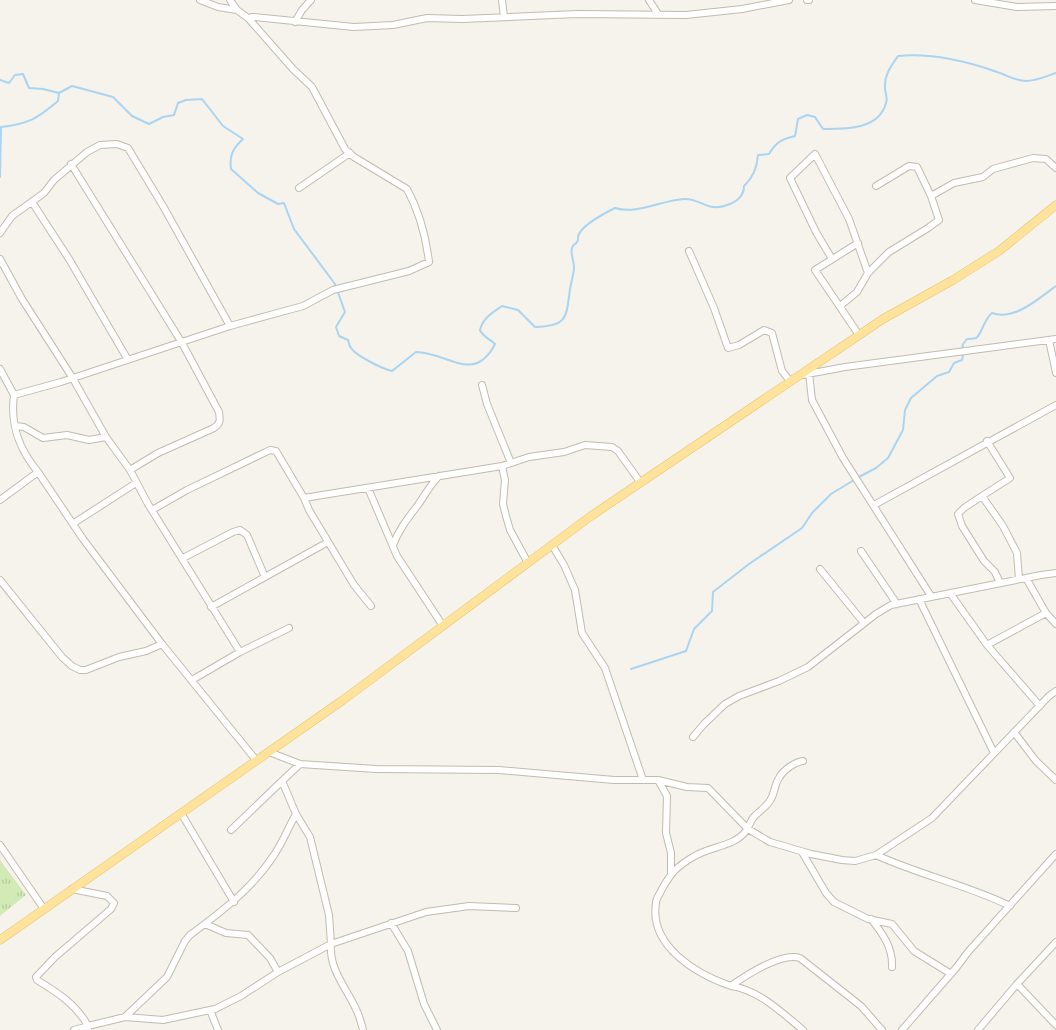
<svg xmlns="http://www.w3.org/2000/svg" width="1056" height="1030" viewBox="0 0 1056 1030" font-family="Raleway,sans-serif">
<style>
.grass{fill:url(#grass-tufts)}
.lines{fill:none;stroke-linecap:round;stroke-linejoin:round}
.stream{stroke:#a9d4f2;stroke-width:2}
.minor-casing{stroke:#c2bbae;stroke-width:8}
.major-casing{stroke:#e6c16a;stroke-width:9}
.minor{stroke:#fff;stroke-width:6}
.major{stroke:#ffe39c;stroke-width:8}
</style>
<defs>
<pattern id="grass-tufts" width="24" height="20" patternUnits="userSpaceOnUse" patternTransform="scale(1.25)"><rect width="24" height="20" fill="#d2eab5"/><path d="M3 7l-1-3M5 7V3M7 7l1-3M15 17l-1-3M17 17v-4M19 17l1-3" fill="none" stroke="#b6ca9c"/></pattern>
</defs>
<rect width="100%" height="100%" fill="#f6f3ec"/>
<path class="grass" d="M 0,860 L 26,895 L 0,916 Z"/>
<g class="lines">
<path class="stream" d="M 0,80 L 9,83 L 15,75 L 23,74 L 29,88 L 43,89 L 59,93 L 72,86 L 113,97 L 132,116 L 149,124 L 163,117 L 174,115 L 178,103 L 186,100 L 202,99 L 223,126 L 243,139 C 233,148 229,156 231,169 L 258,193 L 278,204 L 284,203 L 294,229 L 335,284 L 345,312 L 336,327 L 339,336 L 348,340 C 349,343 349,346 351,348 C 356,356 383,369 392,371 L 416,352 C 447,352 474,385 495,344 C 490,339 483,337 480,330 C 483,318 492,313 502,306 L 518,310 L 535,327 C 568,326 566,318 570,289 C 571,282 574,274 574,267 C 574,260 570,254 572,248 C 574,243 574,246 577,242 C 580,236 576,241 579,234 C 584,224 605,213 615,208 C 637,215 662,200 684,199 C 700,198 706,211 724,206 C 735,203 744,198 744,186 C 753,178 757,168 758,155 L 769,154 C 776,142 782,139 795,136 L 798,119 L 807,115 L 815,117 L 823,129 C 845,129 879,130 886,103 C 888,99 885,92 885,88 C 884,75 891,66 898,56 C 930,53 966,61 997,72 C 1007,75 1015,81 1026,81 C 1036,81 1047,76 1056,73
M 0,177 L 1,127 C 28,124 37,119 58,101 L 59,93
M 962,350 L 963,344 L 967,339 C 970,339 973,339 976,338 C 981,336 984,319 992,313 C 1015,321 1039,298 1056,286
M 857,478 L 876,468 L 888,458 L 903,430 L 905,410 L 911,398 L 937,376 L 949,372 L 954,363 L 962,360 L 963,355
M 631,669 L 686,651 L 694,629 L 712,611 L 713,592 L 749,564 L 802,528 L 812,513 L 831,494 L 854,480"/>
<defs>
<path id="minor" d="M 200,0 L 218,7 L 237,10
M 230,0 L 237,10 L 248,18 L 253,17 L 354,27 L 393,25 L 427,18 L 462,19 L 577,14 L 686,15 L 742,9 L 789,0
M 502,0 L 504,17
M 649,0 L 658,14
M 807,0 L 809,0
M 975,0 L 1017,7 L 1056,6
M 295,22 L 302,10 L 311,0
M 71,164 L 182,343 L 219,412 C 220,420 221,423 214,428 L 158,453 L 130,470
M 299,188 L 350,153
M 931,196 L 954,183 L 983,177 L 993,169 L 1033,158 L 1046,159 L 1056,168
M 32,202 L 69,259 L 128,360
M 0,233 L 12,216 L 44,193 L 54,180 L 87,152 L 100,145 L 117,144 L 128,148 L 163,206 L 230,326
M 858,243 L 815,270 L 859,335
M 689,251 L 714,308 L 728,348 L 739,345 L 764,330 L 772,333 L 782,371 L 790,381
M 0,259 L 22,299 L 72,377 L 106,437 L 130,470 L 148,504 L 240,652
M 832,259 L 816,232 L 790,178 L 815,154 L 849,219 L 868,273 L 857,292 L 840,306
M 868,273 L 889,252 L 928,228 L 939,220 L 931,196 L 917,167 L 909,166 L 876,186
M 1049,340 L 1056,373
M 0,369 L 14,395 L 61,382 L 230,326 L 303,306 L 333,290 L 409,271 L 429,262 C 426,237 419,211 407,189 L 354,157 L 345,149 L 312,87 L 293,69 L 248,18
M 809,373 L 812,400 L 843,458 L 931,596
M 802,375 L 845,367 L 1056,339
M 482,385 L 487,404 L 511,463
M 14,395 C 10,425 19,449 38,472
M 15,426 L 24,427 L 43,438 L 67,435 L 89,440 L 106,437
M 502,466 L 505,480 L 503,504 L 506,516 L 510,530 L 528,563
M 368,488 L 397,556 L 443,626
M 982,496 L 1010,478 L 987,441
M 0,500 L 38,472 L 83,539 L 162,644 L 256,760
M 874,505 L 1056,405
M 152,510 L 187,490 L 270,450 L 276,451 L 304,498
M 74,523 L 136,483
M 393,545 C 399,529 408,518 418,505 C 425,495 430,485 439,476
M 552,545 L 564,565 L 575,590 L 582,633 L 605,668 L 643,780
M 861,551 L 897,604
M 183,558 L 233,532 L 240,530 L 247,535 L 265,577
M 820,569 L 864,623
M 1026,578 L 1046,613
M 0,580 L 62,657 L 72,666 L 80,670 L 86,670 L 119,657 L 146,651 L 162,644
M 1000,583 L 995,572 L 984,561 L 962,526 L 958,514 L 964,508 L 982,496 L 1003,526 L 1017,553 L 1019,579
M 950,593 L 987,645
M 919,599 L 994,753
M 371,606 L 354,585 L 309,510 L 304,498 L 502,466 L 529,457 L 564,452 L 585,445 L 612,447 L 618,451 L 640,482
M 211,607 L 328,542
M 192,680 L 240,652 L 289,628
M 1040,706 L 987,645 L 1046,613 L 1056,624
M 1014,732 L 1036,761 L 1056,780
M 693,737 L 704,724 L 725,704 L 739,696 L 779,681 L 808,667 L 876,614 L 891,605 L 1041,575 L 1056,573
M 269,752 L 300,764 L 376,769 L 499,770 L 614,780 L 658,780 L 687,787 L 708,788 L 748,829 L 770,842 L 811,854 L 842,860 L 855,861 L 876,855 L 932,818 L 1049,696 L 1056,691
M 803,761 C 795,762 783,770 779,778 C 774,785 775,795 769,802 C 765,808 758,812 753,818 C 750,822 749,827 746,831 C 734,847 710,846 693,857 C 676,867 671,873 662,889 C 660,894 656,898 656,903 C 649,946 696,974 731,986 C 746,975 782,952 800,958 L 861,1006 L 882,1030
M 300,764 L 282,781 L 296,814 L 310,837 L 329,915 L 331,944 L 426,912 L 469,906 L 516,908
M 658,780 L 667,796 L 666,833 L 671,853 L 671,873
M 181,813 L 234,902
M 296,814 C 288,828 283,842 274,855 C 252,889 221,912 190,935 L 185,941 L 167,977 L 125,1017 L 163,1020 L 215,1009 L 241,996 L 278,972 L 331,944 C 329,969 345,986 355,1007 C 359,1014 361,1022 363,1030
M 231,830 L 282,781
M 0,845 L 44,909
M 802,852 L 826,893 L 834,902 L 868,919 L 892,924 L 914,951 L 951,974
M 876,855 C 920,875 967,885 1010,906
M 72,889 L 107,896 L 114,903 L 111,909 L 55,957 L 36,977 L 37,980 C 58,993 76,1004 88,1026 L 74,1030
M 871,919 C 883,934 893,948 892,967
M 391,923 L 408,951 L 424,1004 L 437,1030
M 205,924 L 226,933 L 248,935 L 270,958 L 278,972
M 1017,984 L 1056,1025
M 731,986 C 759,990 781,1012 803,1030
M 210,1010 L 218,1030
M 88,1030 L 88,1026 L 125,1017
M 902,1030 L 956,968 L 968,952 L 1056,854
M 978,1030 L 1017,984 L 1056,942"/>
<path id="major" d="M 0,940 L 343,700 L 591,516 L 883,319 L 953,280 L 999,251 L 1056,205"/>
</defs>
<use href="#minor" class="minor-casing"/>
<use href="#major" class="major-casing"/>
<use href="#minor" class="minor"/>
<use href="#major" class="major"/>
</g>
</svg>
